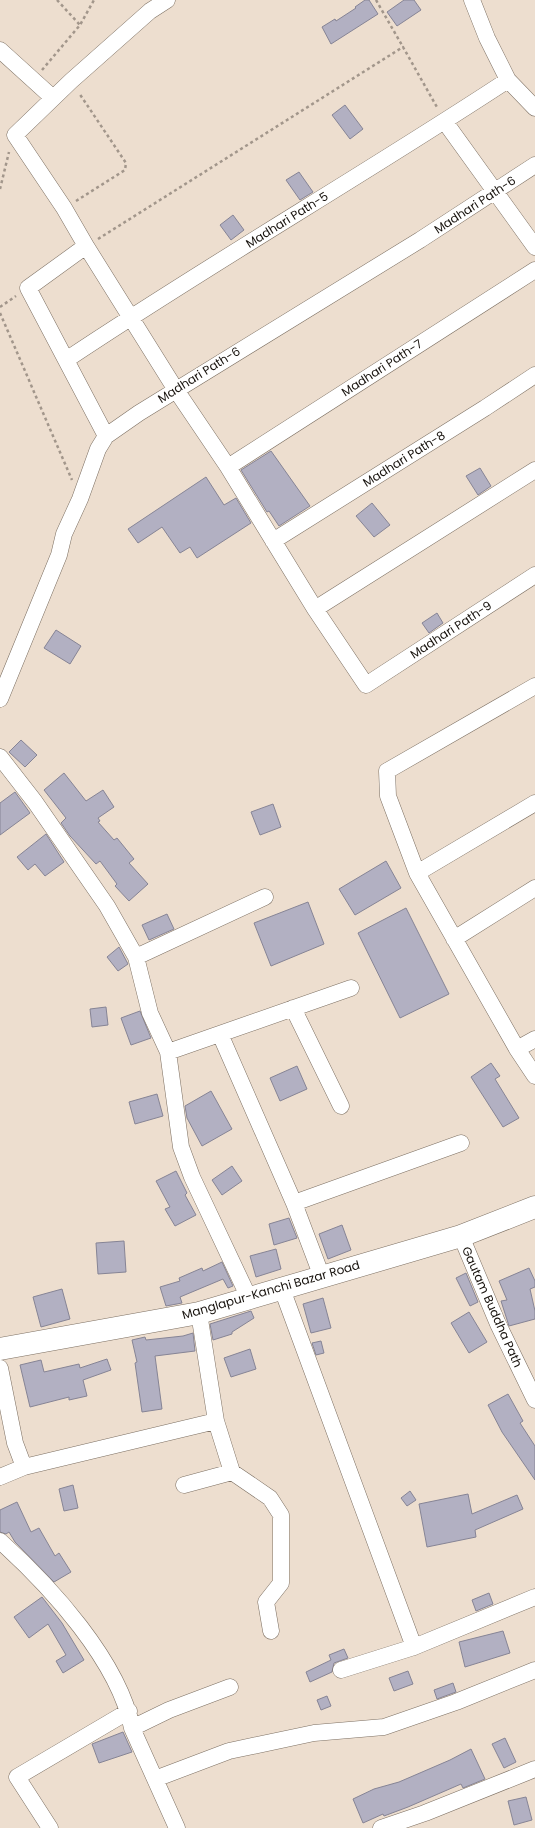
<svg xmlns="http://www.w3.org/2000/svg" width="535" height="1828" viewBox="0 0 535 1828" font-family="Poppins,sans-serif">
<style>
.building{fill:#b2b0c2;stroke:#868495}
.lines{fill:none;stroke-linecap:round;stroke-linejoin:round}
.street-casing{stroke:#7d7063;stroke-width:17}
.secondary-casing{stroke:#7d7063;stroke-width:23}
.path{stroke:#a2968b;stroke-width:2.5;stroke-dasharray:3 3;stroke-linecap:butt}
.street{stroke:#fff;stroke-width:16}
.secondary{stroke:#fff;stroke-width:22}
.labels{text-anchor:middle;stroke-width:3.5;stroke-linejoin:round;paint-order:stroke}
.street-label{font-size:12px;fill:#17120d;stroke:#fff}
</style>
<rect width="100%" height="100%" fill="#eddecf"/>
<path class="building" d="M 365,0 L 369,0 L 378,14 L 331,44 L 322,27 L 335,19 L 336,21 L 356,8 L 355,7 Z
M 404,0 L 414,0 L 421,10 L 397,26 L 387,12 Z
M 345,105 L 363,129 L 350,139 L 332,115 Z
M 299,172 L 313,192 L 300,200 L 286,180 Z
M 233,215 L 244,230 L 231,240 L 220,225 Z
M 271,451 L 310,506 L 279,526 L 269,511 L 267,512 L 241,470 Z
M 480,468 L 491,486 L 478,495 L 466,476 Z
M 206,477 L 224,505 L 236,498 L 251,523 L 197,558 L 190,547 L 180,553 L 162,527 L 138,543 L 128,529 Z
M 372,503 L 390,525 L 374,537 L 356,516 Z
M 437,613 L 443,623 L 429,633 L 422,623 Z
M 56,630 L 81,646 L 70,664 L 44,648 Z
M 21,740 L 37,755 L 25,767 L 9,752 Z
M 64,773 L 86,801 L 103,790 L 114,807 L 98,818 L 100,821 L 98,822 L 114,840 L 117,838 L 134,859 L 129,863 L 148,884 L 129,901 L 115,886 L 117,884 L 100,861 L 96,864 L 70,836 L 61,823 L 66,818 L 44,790 Z
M 15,792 L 30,813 L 0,835 L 0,803 Z
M 273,804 L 281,827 L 260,835 L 251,812 Z
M 46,834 L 64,862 L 45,876 L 35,864 L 28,870 L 17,857 Z
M 386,861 L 401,888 L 355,915 L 339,889 Z
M 308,902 L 324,944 L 271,966 L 254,923 Z
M 406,908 L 449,994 L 400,1018 L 358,933 Z
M 167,914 L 174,929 L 149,940 L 142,925 Z
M 119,947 L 128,964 L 118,971 L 107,957 Z
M 106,1007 L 108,1025 L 92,1027 L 90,1009 Z
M 140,1011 L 151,1038 L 131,1045 L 121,1018 Z
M 491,1063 L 500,1076 L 495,1079 L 519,1118 L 503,1127 L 471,1077 Z
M 297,1066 L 307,1089 L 280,1101 L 270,1078 Z
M 211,1091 L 232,1129 L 202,1146 L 187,1118 L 185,1106 Z
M 157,1094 L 163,1116 L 135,1124 L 129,1102 Z
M 232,1166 L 242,1181 L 222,1195 L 212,1180 Z
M 176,1171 L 187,1193 L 185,1195 L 196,1215 L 175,1226 L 165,1209 L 170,1207 L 156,1181 Z
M 289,1218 L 297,1238 L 274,1245 L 269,1224 Z
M 342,1225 L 351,1250 L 328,1259 L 319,1234 Z
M 124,1241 L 126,1272 L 98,1274 L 96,1243 Z
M 276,1249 L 281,1269 L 256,1277 L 250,1256 Z
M 222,1262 L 233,1286 L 228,1288 L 223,1279 L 180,1297 L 182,1303 L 166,1306 L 160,1287 L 180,1281 L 179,1278 L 202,1268 L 203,1271 Z
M 529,1268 L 535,1281 L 535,1287 L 530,1289 L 535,1311 L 535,1319 L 509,1326 L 501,1301 L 507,1300 L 499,1281 Z
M 466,1273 L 478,1302 L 470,1306 L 456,1278 Z
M 62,1289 L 70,1319 L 41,1327 L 33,1297 Z
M 323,1298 L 331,1328 L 311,1333 L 303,1304 Z
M 251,1311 L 254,1318 L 232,1332 L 232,1334 L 213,1340 L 210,1324 Z
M 469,1312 L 487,1342 L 469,1353 L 451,1323 Z
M 193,1333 L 195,1351 L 155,1356 L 162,1409 L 142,1412 L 135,1363 L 137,1362 L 132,1340 L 145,1337 L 146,1340 L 183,1336 Z
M 321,1341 L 324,1353 L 316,1355 L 312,1343 Z
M 250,1349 L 256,1369 L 231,1377 L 224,1358 Z
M 107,1359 L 111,1370 L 83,1380 L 87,1396 L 69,1400 L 69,1397 L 30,1407 L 20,1365 L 41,1360 L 44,1372 L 79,1364 L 80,1368 Z
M 508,1394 L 523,1421 L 520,1423 L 535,1446 L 535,1480 L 502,1432 L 488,1405 Z
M 73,1485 L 78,1508 L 64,1511 L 59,1489 Z
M 410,1491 L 416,1500 L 407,1506 L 401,1498 Z
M 468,1494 L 472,1514 L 517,1495 L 523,1509 L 475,1530 L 476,1537 L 427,1547 L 419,1504 Z
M 17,1502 L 31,1532 L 39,1528 L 55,1556 L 59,1553 L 71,1572 L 54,1582 L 15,1542 L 9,1532 L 6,1534 L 0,1532 L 0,1510 Z
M 489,1593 L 493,1604 L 476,1611 L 472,1600 Z
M 42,1597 L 62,1623 L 84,1660 L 63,1673 L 56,1661 L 66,1655 L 48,1624 L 29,1638 L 14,1617 Z
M 503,1631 L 510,1653 L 465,1667 L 459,1642 Z
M 344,1649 L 348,1658 L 334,1663 L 332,1672 L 310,1682 L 306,1672 L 331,1660 L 329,1655 Z
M 408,1671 L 413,1684 L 394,1691 L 389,1678 Z
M 453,1683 L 456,1692 L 437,1699 L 434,1690 Z
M 327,1696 L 331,1706 L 321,1710 L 317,1700 Z
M 123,1732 L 132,1752 L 99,1763 L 92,1744 Z
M 505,1738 L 516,1762 L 504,1768 L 492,1744 Z
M 471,1749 L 485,1779 L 463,1788 L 461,1784 L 408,1807 L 384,1816 L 383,1814 L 363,1823 L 353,1799 L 374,1789 L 399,1782 L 450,1760 Z
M 526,1797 L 532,1820 L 514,1825 L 508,1801 Z"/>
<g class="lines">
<defs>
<path id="street" d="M 472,0 L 487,38 L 508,80 L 535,108
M 0,50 L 53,98
M 445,122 L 535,247
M 86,246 L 176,390 L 228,467 L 315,609 L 366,685 L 535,575
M 66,360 C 211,263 362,176 508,80
M 106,436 L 28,288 L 86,246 L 64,208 L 15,135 L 71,81 L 150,11 L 167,0
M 228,467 L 535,270
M 273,541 L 485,408 L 535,375
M 315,609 L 535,470
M 535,686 L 387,771 L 388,796 L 417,873 L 517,1049 L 535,1076
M 0,699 L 59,555 L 64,534 L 80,499 L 98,449 L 106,436 L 139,413 L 420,240 L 535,165
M 0,757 L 35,802 L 107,906 L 136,957 L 150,1013 L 168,1052 L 181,1147 L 192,1177 L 249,1298
M 417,873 L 535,803
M 454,939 L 535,888
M 136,957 L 265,897
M 293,1008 L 341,1106
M 220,1034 L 294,1203 L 322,1277
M 517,1049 L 535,1039
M 168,1052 L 351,988
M 294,1203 L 461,1143
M 461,1236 L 498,1324 L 535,1400
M 282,1289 L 414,1647
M 199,1313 L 216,1421 L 232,1472 L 270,1498 L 281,1515 L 281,1583 L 266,1602 L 271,1631
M 0,1368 L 15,1443 L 24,1467 L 0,1477
M 24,1467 L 216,1421
M 184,1485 L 232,1472
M 0,1541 C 50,1586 119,1661 132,1728 L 177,1828
M 341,1670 L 414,1647 L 535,1597
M 132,1728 L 169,1710 L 230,1687
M 155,1779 L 229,1751 L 314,1733 L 384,1727 L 456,1702 L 535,1670
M 50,1828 L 17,1777 L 129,1711
M 381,1828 L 425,1813 L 535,1769"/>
<path id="secondary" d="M 0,1349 L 199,1313 L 461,1236 L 535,1207"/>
</defs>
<use href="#street" class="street-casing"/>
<use href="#secondary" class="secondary-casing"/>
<path class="path" d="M 57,0 L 80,25
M 376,0 L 403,47
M 42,70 L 80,25 L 94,0
M 0,189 L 9,152
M 76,201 L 125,170 L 126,163 L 79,93
M 98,239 L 403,47 L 438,109
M 0,307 L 16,296
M 0,313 L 72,480"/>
<use href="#street" class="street"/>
<use href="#secondary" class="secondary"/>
</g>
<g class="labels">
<g class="street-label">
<text transform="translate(475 205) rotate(-33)" y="4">Madhari Path-6</text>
<text transform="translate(287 220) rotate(-32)" y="4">Madhari Path-5</text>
<text transform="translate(382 368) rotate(-33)" y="4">Madhari Path-7</text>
<text transform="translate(199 375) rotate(-32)" y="4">Madhari Path-6</text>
<text transform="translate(404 459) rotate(-32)" y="4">Madhari Path-8</text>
<text transform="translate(451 630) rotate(-33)" y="4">Madhari Path-9</text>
<text transform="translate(271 1290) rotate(-16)" y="4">Manglapur-Kanchi Bazar Road</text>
<text transform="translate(492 1307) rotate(66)" y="4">Gautam Buddha Path</text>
</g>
</g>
</svg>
